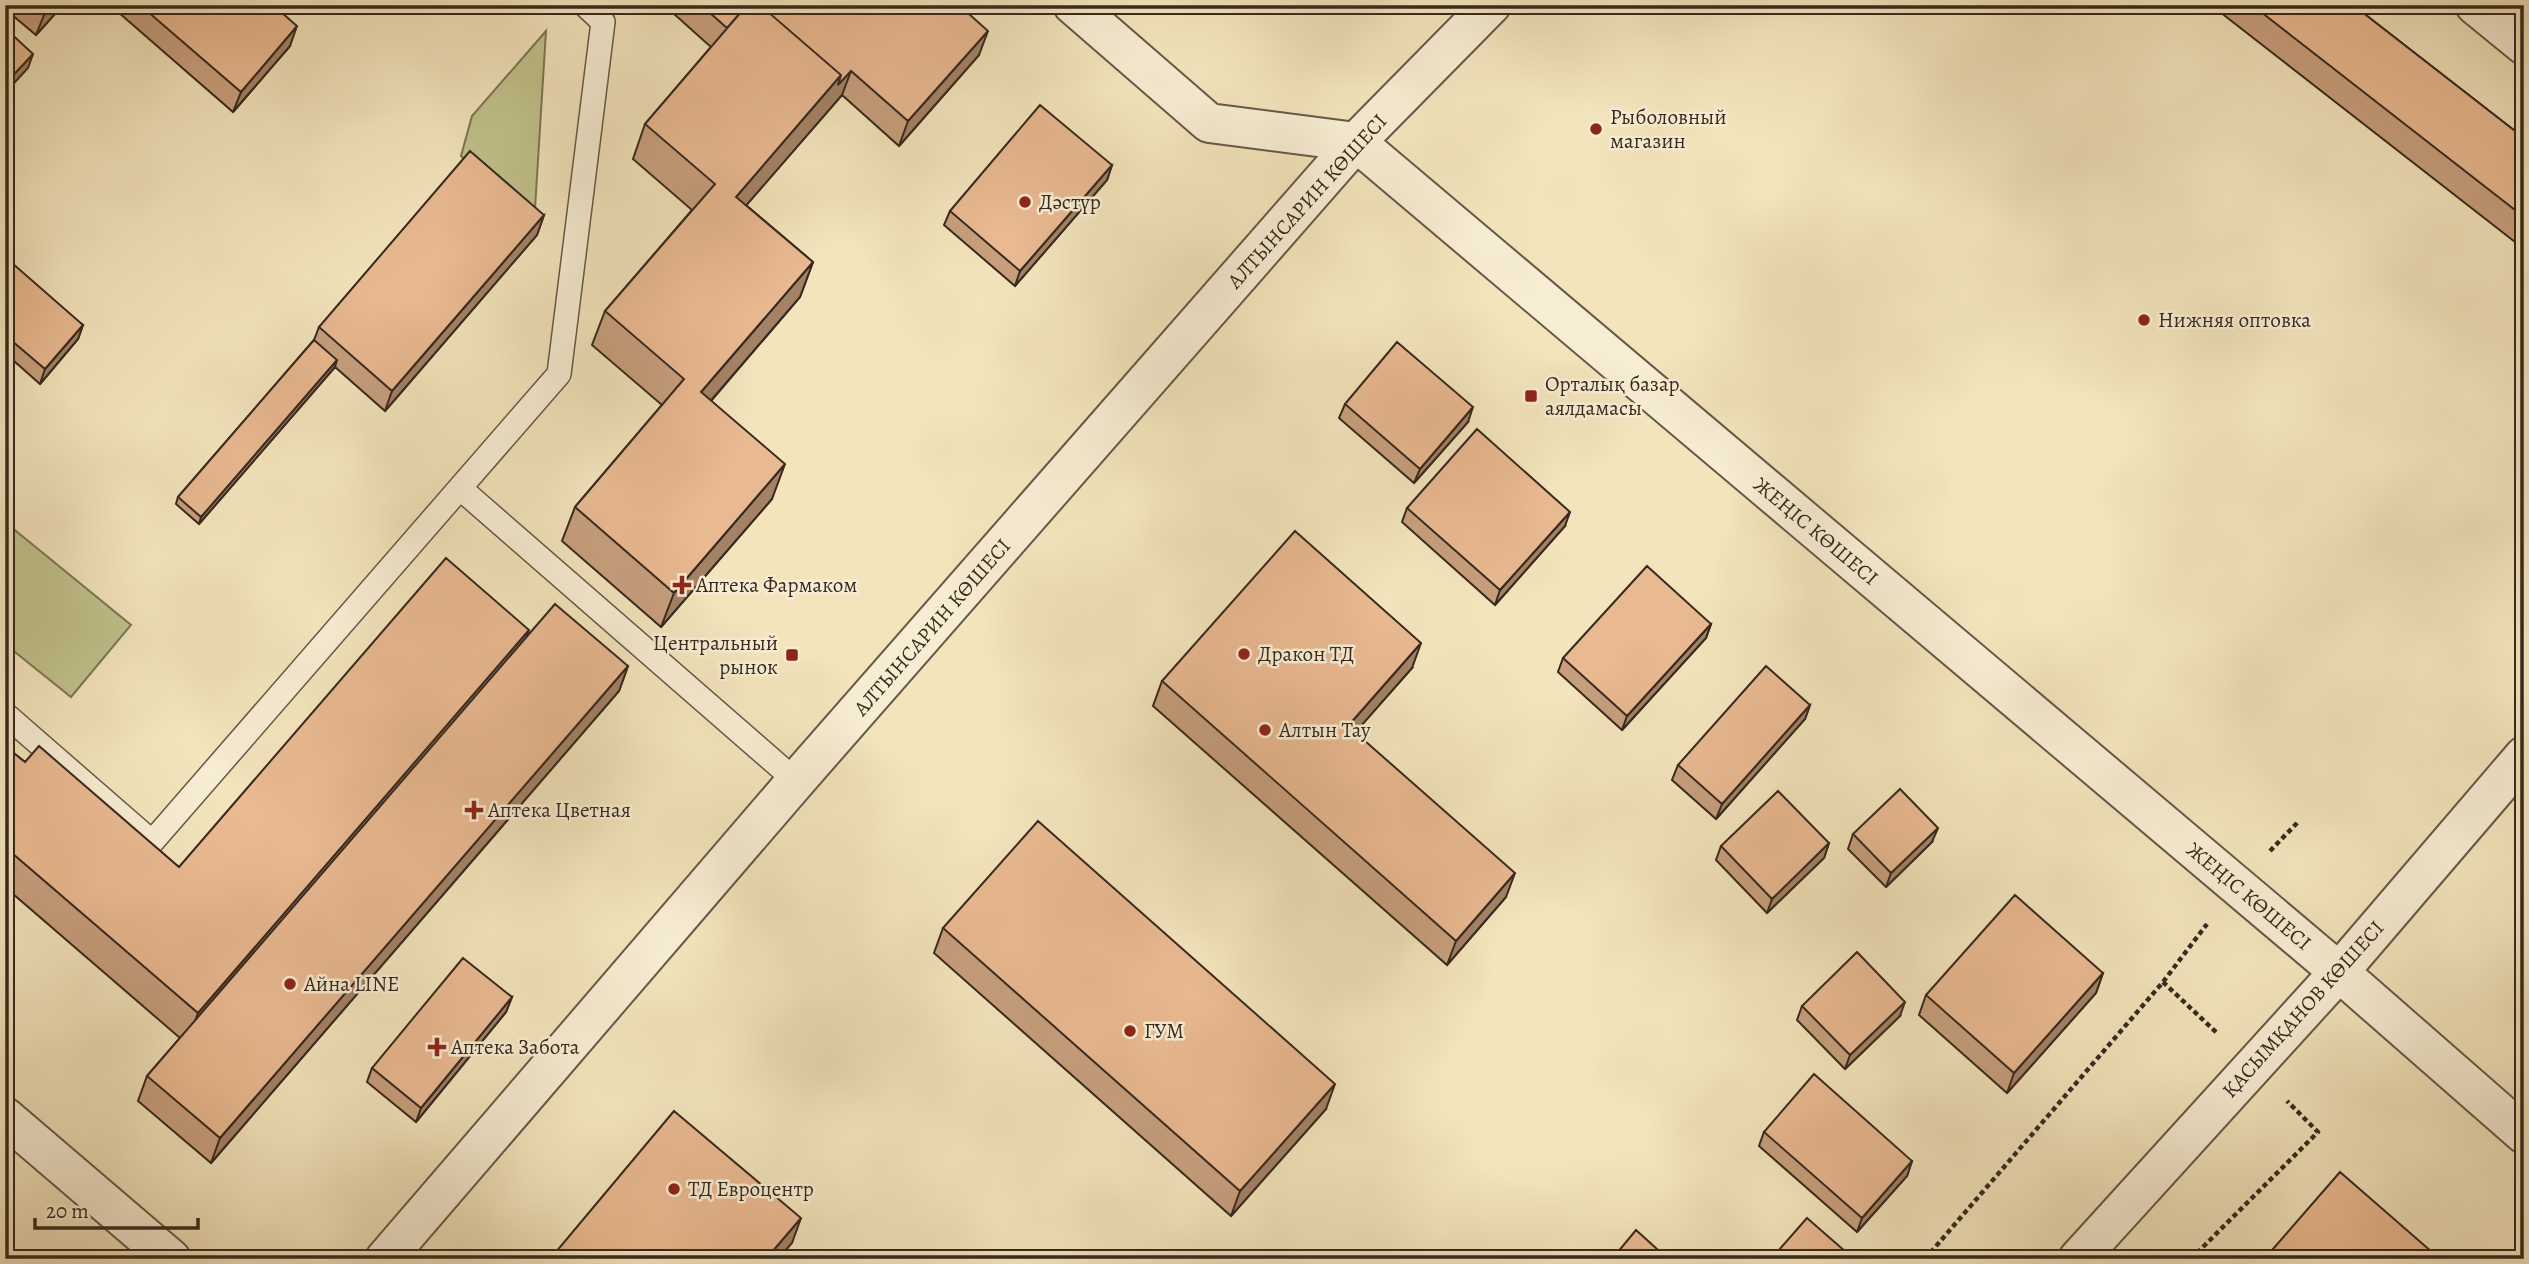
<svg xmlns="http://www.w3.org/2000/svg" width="2529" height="1264" viewBox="0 0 2529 1264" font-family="Alegreya,serif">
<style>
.park{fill:#c1c28c;stroke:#7c7655;stroke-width:2}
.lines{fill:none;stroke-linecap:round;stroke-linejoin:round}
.service-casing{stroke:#665846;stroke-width:26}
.minor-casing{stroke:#665846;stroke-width:42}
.tertiary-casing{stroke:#665846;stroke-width:42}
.path{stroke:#37291e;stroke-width:4.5;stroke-dasharray:5 3.5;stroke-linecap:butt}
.service{stroke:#f7edd3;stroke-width:23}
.minor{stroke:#f7edd3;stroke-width:38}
.tertiary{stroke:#f7edd3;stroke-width:38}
.wall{fill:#c89f7d;stroke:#37291e;stroke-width:2}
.shaded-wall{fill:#a38266;stroke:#37291e;stroke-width:2}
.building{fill:#e9b991;stroke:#37291e;stroke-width:2}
.poi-dot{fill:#8f2418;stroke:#f7edd3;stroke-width:2.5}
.labels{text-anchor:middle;stroke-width:5;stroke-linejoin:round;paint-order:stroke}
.poi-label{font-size:21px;fill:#37291e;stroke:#f7edd3;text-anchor:start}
.street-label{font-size:21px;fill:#37291e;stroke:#f7edd3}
</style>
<rect width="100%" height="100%" fill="#f3e4bc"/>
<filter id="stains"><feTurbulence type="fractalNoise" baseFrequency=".00286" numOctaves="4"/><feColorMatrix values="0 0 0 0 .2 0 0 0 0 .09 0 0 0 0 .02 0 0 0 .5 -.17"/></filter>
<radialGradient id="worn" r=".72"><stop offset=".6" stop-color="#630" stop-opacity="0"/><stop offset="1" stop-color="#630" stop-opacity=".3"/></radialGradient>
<path class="park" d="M 546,31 L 534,225 L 461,156 L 472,116 Z
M 5,522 L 131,625 L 71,697 L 5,644 Z"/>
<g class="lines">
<defs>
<path id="service" d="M 461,489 L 796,781
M 5,714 L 152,842 L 559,374 L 603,22 L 585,5"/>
<path id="minor" d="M 1073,5 L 1209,123 L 1356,142 L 2339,972 L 2524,1134
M 2475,5 L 2524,45
M 5,1117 L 171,1259
M 2078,1259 L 2339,972 L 2524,756"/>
<path id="tertiary" d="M 385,1259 L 796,781 L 1356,142 L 1491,5"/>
</defs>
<use href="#service" class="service-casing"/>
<use href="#minor" class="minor-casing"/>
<use href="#tertiary" class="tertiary-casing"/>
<path class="path" d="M 2270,851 L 2299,821
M 2163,982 L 2218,1034
M 1925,1259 L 2163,982 L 2207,924
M 2191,1259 L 2318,1132 L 2287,1101"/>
<use href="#service" class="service"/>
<use href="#minor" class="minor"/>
<use href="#tertiary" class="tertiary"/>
</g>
<path class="wall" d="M 5,5 L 63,5 L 36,35 L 5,9 Z
M 110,5 L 273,5 L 290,46 L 233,112 Z
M 664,5 L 959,5 L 979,55 L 899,146 L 842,95 L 746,205 L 813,262 L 800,297 L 711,401 L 772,499 L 661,627 L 562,541 L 575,507 L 662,405 L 592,345 L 605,311 L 692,210 L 633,159 L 645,124 L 711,47 Z
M 2211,5 L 2353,5 L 2524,138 L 2524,249 Z
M 1112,165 L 1107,180 L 1015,286 L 944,225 L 950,211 Z
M 544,215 L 537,235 L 385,411 L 335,367 L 199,524 L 176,504 L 178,497 L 314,340 L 319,327 Z
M 5,271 L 83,325 L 78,339 L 40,384 L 5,353 Z
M 1345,404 L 1468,422 L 1414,483 L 1339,418 Z
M 1407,508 L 1565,526 L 1495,605 L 1402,522 Z
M 1711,624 L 1706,638 L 1622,730 L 1558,672 L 1563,658 Z
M 527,636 L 628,666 L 619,691 L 211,1163 L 138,1101 L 147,1076 L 180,1038 L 5,887 L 5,746 L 25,762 L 179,867 Z
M 1412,668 L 1355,732 L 1506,897 L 1447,965 L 1153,706 L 1162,681 Z
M 1810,705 L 1805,719 L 1716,819 L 1672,780 L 1678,765 Z
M 1853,834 L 1932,842 L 1886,887 L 1848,849 Z
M 1829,843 L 1824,858 L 1767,913 L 1716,860 L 1721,846 Z
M 943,928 L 1326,1109 L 1231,1216 L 934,953 Z
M 2103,973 L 2096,993 L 2007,1093 L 1919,1015 L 1926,995 Z
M 512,997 L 506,1012 L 416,1122 L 367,1082 L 372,1068 Z
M 1802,1006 L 1900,1016 L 1845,1069 L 1797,1020 Z
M 1764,1132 L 1912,1161 L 1907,1176 L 1857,1232 L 1759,1146 Z
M 2273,1249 L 2440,1259 L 2270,1259 Z"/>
<path class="shaded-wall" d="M 52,5 L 63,5 L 36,35 L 44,15 Z
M 297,26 L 290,46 L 233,112 L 241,92 Z
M 988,31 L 979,55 L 899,146 L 908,121 Z
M 33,54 L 28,68 L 5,93 L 5,84 Z
M 851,71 L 842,95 L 724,231 L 736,197 L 841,75 Z
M 1112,165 L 1107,180 L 1015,286 L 1020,271 Z
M 544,215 L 537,235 L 385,411 L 392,391 Z
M 813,262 L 800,297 L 688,427 L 701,392 Z
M 83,325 L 78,339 L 40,384 L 45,369 Z
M 337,360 L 335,367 L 199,524 L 201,517 Z
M 1473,407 L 1468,422 L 1414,483 L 1420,469 Z
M 785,464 L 772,499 L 661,627 L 674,593 Z
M 1570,512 L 1565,526 L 1495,605 L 1500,590 Z
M 1711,624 L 1706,638 L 1622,730 L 1627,716 Z
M 529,630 L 518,661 L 187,1043 L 198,1013 Z
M 1421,643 L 1412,668 L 1339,751 L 1348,726 Z
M 628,666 L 619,691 L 211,1163 L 220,1138 Z
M 1810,705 L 1805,719 L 1716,819 L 1722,804 Z
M 1938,828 L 1932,842 L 1886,887 L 1891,873 Z
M 1829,843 L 1824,858 L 1767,913 L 1772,899 Z
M 1515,873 L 1506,897 L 1447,965 L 1456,941 Z
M 2103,973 L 2096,993 L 2007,1093 L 2014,1073 Z
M 512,997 L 506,1012 L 416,1122 L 421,1108 Z
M 1905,1002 L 1900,1016 L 1845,1069 L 1850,1055 Z
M 1335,1084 L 1326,1109 L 1231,1216 L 1240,1191 Z
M 1912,1161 L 1907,1176 L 1857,1232 L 1862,1218 Z
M 801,1218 L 792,1243 L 778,1259 L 766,1259 Z"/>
<path class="building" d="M 32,5 L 52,5 L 44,15 Z
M 140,5 L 273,5 L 297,26 L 241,92 Z
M 701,5 L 747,5 L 727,28 Z
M 747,5 L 760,5 L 841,75 L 736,197 L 813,262 L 701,392 L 785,464 L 674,593 L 575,507 L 684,379 L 605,311 L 715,184 L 645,124 Z
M 760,5 L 959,5 L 988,31 L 908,121 L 851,71 L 838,85 L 841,75 Z
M 2252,5 L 2353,5 L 2524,138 L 2524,217 Z
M 5,28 L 33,54 L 5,84 Z
M 1040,105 L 1112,165 L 1020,271 L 950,211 Z
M 470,151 L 544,215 L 392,391 L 319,327 Z
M 12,263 L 83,325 L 45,369 L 5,335 L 5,271 Z
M 314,340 L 337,360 L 201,517 L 178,497 Z
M 1397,342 L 1473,407 L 1420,469 L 1345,404 Z
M 1477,429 L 1570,512 L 1500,590 L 1407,508 Z
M 1295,531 L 1421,643 L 1348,726 L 1515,873 L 1456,941 L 1162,681 Z
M 446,558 L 529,630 L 198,1013 L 5,847 L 5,746 L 25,762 L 39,746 L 179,867 Z
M 1647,566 L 1711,624 L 1627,716 L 1563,658 Z
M 555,604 L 628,666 L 220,1138 L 147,1076 Z
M 1766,666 L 1810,705 L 1722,804 L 1678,765 Z
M 1900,789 L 1938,828 L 1891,873 L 1853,834 Z
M 1778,791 L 1829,843 L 1772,899 L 1721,846 Z
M 1038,821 L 1335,1084 L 1240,1191 L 943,928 Z
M 2015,895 L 2103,973 L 2014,1073 L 1926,995 Z
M 1857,952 L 1905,1002 L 1850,1055 L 1802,1006 Z
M 463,958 L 512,997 L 421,1108 L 372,1068 Z
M 1814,1074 L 1912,1161 L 1862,1218 L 1764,1132 Z
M 674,1111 L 801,1218 L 766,1259 L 550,1259 Z
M 2340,1172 L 2440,1259 L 2284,1259 L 2273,1249 Z
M 1807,1218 L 1854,1259 L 1771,1259 Z
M 1636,1230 L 1668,1259 L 1612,1259 Z"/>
<g class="poi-dot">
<circle cx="1596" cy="129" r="7"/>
<circle cx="1025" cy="202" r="7"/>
<circle cx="2144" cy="320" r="7"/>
<rect x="1524" y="389" width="14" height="14" rx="3.5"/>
<path d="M678.5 574.5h7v7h7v7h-7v7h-7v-7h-7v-7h7z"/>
<circle cx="1244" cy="654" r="7"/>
<rect x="785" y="648" width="14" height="14" rx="3.5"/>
<circle cx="1265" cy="730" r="7"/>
<path d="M470.5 799.5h7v7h7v7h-7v7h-7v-7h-7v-7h7z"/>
<circle cx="290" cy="984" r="7"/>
<circle cx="1130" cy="1031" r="7"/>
<path d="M433.5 1036.5h7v7h7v7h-7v7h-7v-7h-7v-7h7z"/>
<circle cx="674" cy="1189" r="7"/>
</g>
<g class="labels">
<g class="poi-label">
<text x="1610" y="124">Рыболовный<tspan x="1610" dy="24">магазин</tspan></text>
<text x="1039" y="209">Дәстүр</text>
<text x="2158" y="327">Нижняя оптовка</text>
<text x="1545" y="391">Орталық базар<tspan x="1545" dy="24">аялдамасы</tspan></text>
<text x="696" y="592">Аптека Фармаком</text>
<text x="778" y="650" text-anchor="end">Центральный<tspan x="778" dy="24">рынок</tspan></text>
<text x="1258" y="661">Дракон ТД</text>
<text x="1279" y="737">Алтын Тау</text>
<text x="488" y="817">Аптека Цветная</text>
<text x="304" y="991">Айна LINE</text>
<text x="1144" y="1038">ГУМ</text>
<text x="451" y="1054">Аптека Забота</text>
<text x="688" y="1196">ТД Евроцентр</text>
</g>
<g class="street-label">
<text transform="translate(1307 201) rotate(-48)" y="7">АЛТЫНСАРИН КӨШЕСІ</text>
<text transform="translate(1816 531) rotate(40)" y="7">ЖЕҢІС КӨШЕСІ</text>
<text transform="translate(932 627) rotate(-49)" y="7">АЛТЫНСАРИН КӨШЕСІ</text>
<text transform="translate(2249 896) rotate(40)" y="7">ЖЕҢІС КӨШЕСІ</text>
<text transform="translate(2303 1009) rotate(-48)" y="7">ҚАСЫМҚАНОВ КӨШЕСІ</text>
</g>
</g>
<rect width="2529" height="1264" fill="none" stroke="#f3e4bc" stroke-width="28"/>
<rect x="7" y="7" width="2515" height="1250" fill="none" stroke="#37291e" stroke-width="3.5"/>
<rect x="14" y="14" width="2501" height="1236" fill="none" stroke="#37291e" stroke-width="2"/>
<path d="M35 1218v10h163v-10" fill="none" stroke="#37291e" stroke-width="3.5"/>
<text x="46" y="1218" font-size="21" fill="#37291e" stroke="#f7edd3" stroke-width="5" paint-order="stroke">20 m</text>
<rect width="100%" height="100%" filter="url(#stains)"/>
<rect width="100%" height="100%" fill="url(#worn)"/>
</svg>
